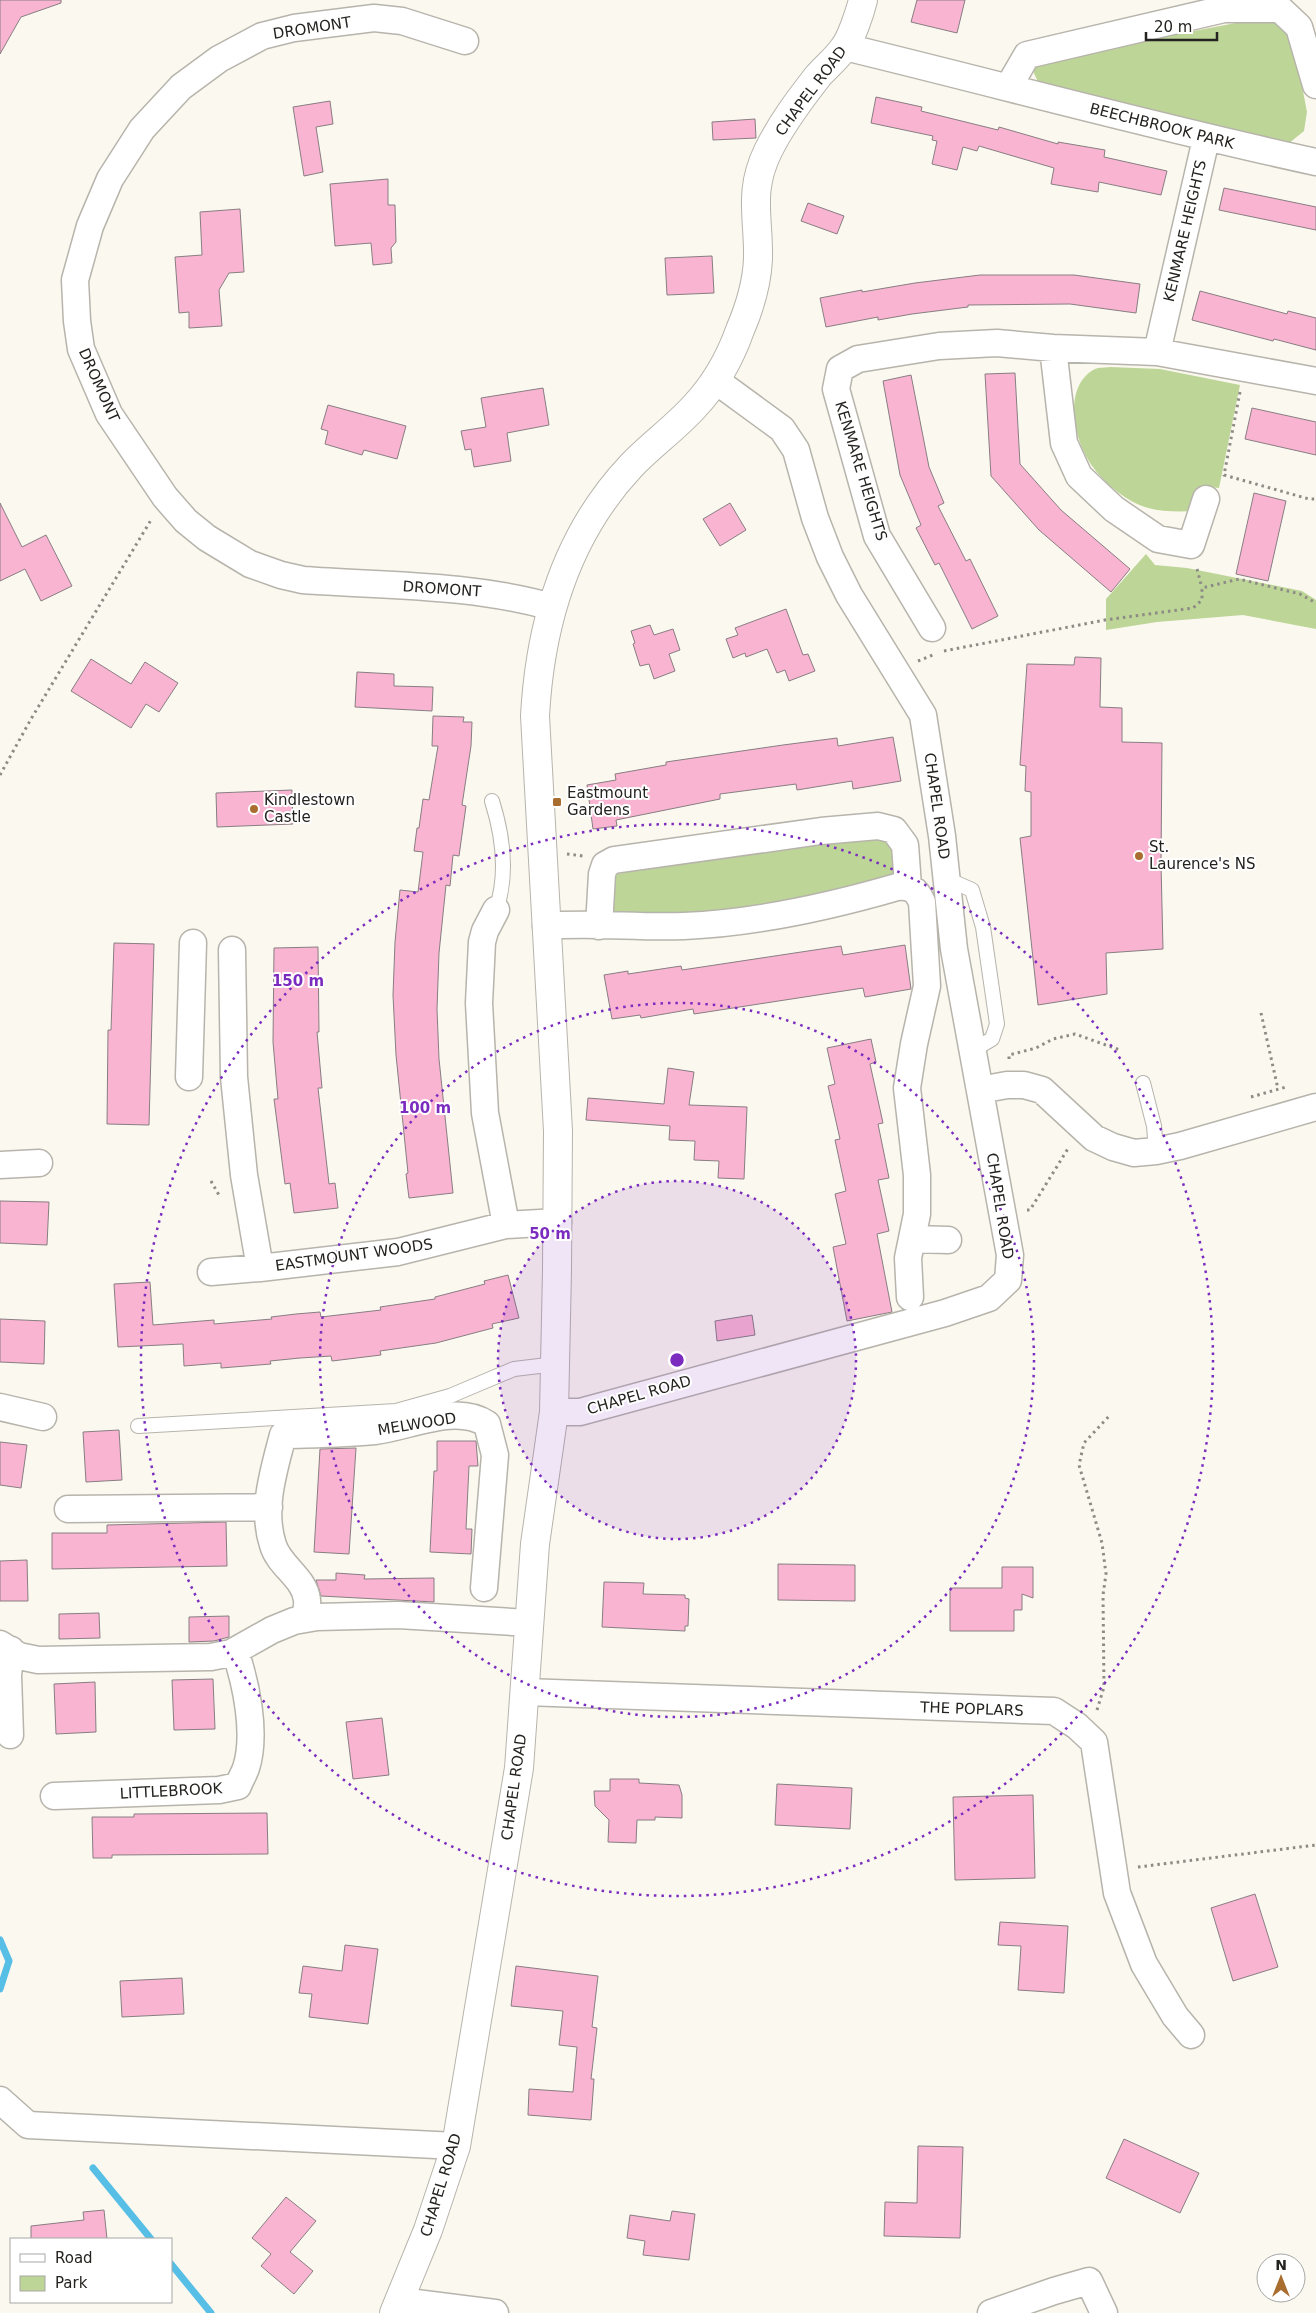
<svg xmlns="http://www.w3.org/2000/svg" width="1316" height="2313" viewBox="0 0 1316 2313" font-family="'DejaVu Sans',sans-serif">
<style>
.green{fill:#bdd597}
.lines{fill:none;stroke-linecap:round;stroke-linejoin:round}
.stream{stroke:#57bee6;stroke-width:7}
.building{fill:#f9b4d2;stroke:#887e82}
.service-casing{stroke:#b7b4ac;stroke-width:16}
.minor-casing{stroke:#b7b4ac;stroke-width:29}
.tertiary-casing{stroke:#b7b4ac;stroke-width:30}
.path{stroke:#8d8b85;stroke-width:3;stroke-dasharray:2.5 4;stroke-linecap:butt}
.service{stroke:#fff;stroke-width:14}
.minor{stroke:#fff;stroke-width:26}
.tertiary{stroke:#fff;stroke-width:28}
.ring{fill:none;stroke:#7b2cbf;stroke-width:2.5;stroke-dasharray:2.5 5}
.poi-dot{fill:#a96d2f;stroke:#fff;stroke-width:2}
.labels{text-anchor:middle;stroke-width:4;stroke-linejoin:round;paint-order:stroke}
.street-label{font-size:15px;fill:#242320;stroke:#fff}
.poi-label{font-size:15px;fill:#242320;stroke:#fff;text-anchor:start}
.centre{fill:#7b2cbf;stroke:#fff;stroke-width:2.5}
.ring-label{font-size:15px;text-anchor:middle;font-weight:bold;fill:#7b2cbf;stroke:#fff;stroke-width:4;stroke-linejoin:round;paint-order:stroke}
</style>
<rect width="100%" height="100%" fill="#fbf8ef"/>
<path class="green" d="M 1246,21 L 1279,21 L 1293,39 L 1307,112 L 1304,131 L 1288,144 L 1038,82 L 1033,71 L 1038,61 Z
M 1110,367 L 1160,369 L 1240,385 L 1219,488 L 1201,486 L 1194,511 C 1171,512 1148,512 1128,499 C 1111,489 1092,470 1084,452 C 1072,428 1066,384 1095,369 C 1099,367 1105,368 1110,367 Z
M 1146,554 L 1155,565 L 1187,568 L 1302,591 L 1316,600 L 1316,629 L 1243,615 L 1157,622 L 1106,630 L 1106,599 Z
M 879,837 L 893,841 L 896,880 L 741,914 L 612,916 L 612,880 L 617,874 L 703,857 Z"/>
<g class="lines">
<path class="stream" d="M 0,1940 L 9,1961 L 0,1989
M 93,2168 L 151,2239
M 171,2264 L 211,2313"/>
</g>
<path class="building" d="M 0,0 L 61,0 L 61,3 L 21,17 L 0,54 Z
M 917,0 L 965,0 L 957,33 L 911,22 Z
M 876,97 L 922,107 L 921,111 L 998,130 L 999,127 L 1058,144 L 1058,142 L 1105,150 L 1104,157 L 1167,171 L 1161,195 L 1099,182 L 1098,192 L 1051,184 L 1054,168 L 979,146 L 977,151 L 963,147 L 957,170 L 932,164 L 937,141 L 932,140 L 933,136 L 871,123 Z
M 330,101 L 333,124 L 316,127 L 323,172 L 304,176 L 293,107 Z
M 755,119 L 756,138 L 713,140 L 712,122 Z
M 388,179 L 388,205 L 395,205 L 396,242 L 391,248 L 392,263 L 373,265 L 371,243 L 335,246 L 330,184 Z
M 1224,188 L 1316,207 L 1316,230 L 1219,210 Z
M 808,203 L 844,216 L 837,234 L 801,221 Z
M 240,209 L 244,272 L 229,273 L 219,290 L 222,326 L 189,328 L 189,312 L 179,313 L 175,257 L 202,255 L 200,212 Z
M 712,256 L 714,293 L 667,295 L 665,258 Z
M 980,275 L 1074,275 L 1140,284 L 1136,313 L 1070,304 L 968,305 L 968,307 L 912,314 L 878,320 L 878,317 L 826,327 L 820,298 L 862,290 L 862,292 L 915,283 Z
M 1200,291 L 1287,314 L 1288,311 L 1316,318 L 1316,350 L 1274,339 L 1273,341 L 1192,320 Z
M 1015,373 L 1020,464 L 1061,510 L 1130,569 L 1111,592 L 1039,530 L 991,476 L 985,374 Z
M 911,375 L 929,467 L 944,503 L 938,506 L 966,561 L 970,559 L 998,616 L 972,629 L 939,563 L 935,565 L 916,528 L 921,525 L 900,475 L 883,381 Z
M 543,388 L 549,425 L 507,433 L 511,461 L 474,467 L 471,449 L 465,450 L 461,431 L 486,427 L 481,398 Z
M 328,405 L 406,426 L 397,459 L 364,450 L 362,455 L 325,444 L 328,431 L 321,429 Z
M 1252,408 L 1316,422 L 1316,455 L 1245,439 Z
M 1254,493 L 1286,501 L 1268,581 L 1236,574 Z
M 0,503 L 22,547 L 46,535 L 72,586 L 41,601 L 25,569 L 0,581 Z
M 730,503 L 746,530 L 720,546 L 703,519 Z
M 786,609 L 803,655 L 808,654 L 815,671 L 789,681 L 785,670 L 777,673 L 767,649 L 746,657 L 745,653 L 733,658 L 726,639 L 738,635 L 735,628 Z
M 650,625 L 654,635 L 673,629 L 680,650 L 669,654 L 675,671 L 654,679 L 649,664 L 640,666 L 633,644 L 635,643 L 631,631 Z
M 1075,657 L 1101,658 L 1100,707 L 1122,708 L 1122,742 L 1162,743 L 1161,864 L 1163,949 L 1106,953 L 1107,994 L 1038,1005 L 1020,838 L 1031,836 L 1031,792 L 1025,791 L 1026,766 L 1020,765 L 1027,664 L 1074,665 Z
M 91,659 L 131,684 L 145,662 L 178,683 L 159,712 L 146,704 L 131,728 L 71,691 Z
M 357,672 L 394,674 L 394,686 L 433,687 L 432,711 L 355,707 Z
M 433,716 L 464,717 L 463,722 L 472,722 L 471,746 L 462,805 L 466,806 L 459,856 L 453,855 L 450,886 L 446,885 L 439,953 L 437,1009 L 439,1059 L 453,1193 L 409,1198 L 406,1174 L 408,1173 L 396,1055 L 393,995 L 395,942 L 400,890 L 418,892 L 423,852 L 414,851 L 417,828 L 419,828 L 423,799 L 429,800 L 438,746 L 432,746 Z
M 893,737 L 901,781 L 853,789 L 852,781 L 797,790 L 796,784 L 720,794 L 720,799 L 616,820 L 617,826 L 593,829 L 587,785 L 616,780 L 615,774 L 666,765 L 666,762 L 783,745 L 837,738 L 838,746 Z
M 292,790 L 293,824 L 217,827 L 216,793 Z
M 114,943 L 154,944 L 149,1125 L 107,1124 L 108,1030 L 111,1030 Z
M 905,945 L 911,989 L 865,997 L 863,988 L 694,1014 L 693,1009 L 641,1018 L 640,1015 L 612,1019 L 604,975 L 628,971 L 628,974 L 681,966 L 682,970 L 841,946 L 843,955 Z
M 318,947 L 319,1032 L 317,1032 L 322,1088 L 318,1088 L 329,1184 L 335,1183 L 338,1208 L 294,1213 L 290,1183 L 285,1184 L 274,1099 L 278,1099 L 273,1042 L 274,948 Z
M 871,1039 L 876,1062 L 870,1064 L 883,1123 L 878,1124 L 889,1178 L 878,1180 L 889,1231 L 877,1234 L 892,1312 L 847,1321 L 833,1247 L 846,1244 L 835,1194 L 846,1191 L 835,1140 L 840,1139 L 828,1086 L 835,1084 L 827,1048 Z
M 668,1068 L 694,1072 L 689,1105 L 747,1107 L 744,1179 L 718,1178 L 719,1161 L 694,1160 L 695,1141 L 669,1140 L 670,1126 L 586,1120 L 588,1098 L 664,1104 Z
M 0,1201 L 49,1202 L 47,1245 L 0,1243 Z
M 508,1275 L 519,1318 L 492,1324 L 493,1328 L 436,1343 L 380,1351 L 381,1355 L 332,1361 L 331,1356 L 300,1358 L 270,1361 L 271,1364 L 221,1368 L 221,1363 L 184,1366 L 183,1344 L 118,1347 L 114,1284 L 150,1282 L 153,1325 L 214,1320 L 214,1324 L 272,1319 L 271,1317 L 296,1314 L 320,1312 L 321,1317 L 381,1310 L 380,1307 L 435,1299 L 435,1297 L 485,1284 L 484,1281 Z
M 752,1315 L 755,1335 L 717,1341 L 715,1321 Z
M 0,1319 L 45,1321 L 44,1364 L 0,1362 Z
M 119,1430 L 122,1480 L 86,1482 L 83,1432 Z
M 437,1441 L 476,1441 L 478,1466 L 469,1466 L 466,1529 L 472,1529 L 471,1554 L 430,1552 L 434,1471 L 437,1471 Z
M 0,1442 L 27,1445 L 21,1488 L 0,1485 Z
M 356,1448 L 349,1554 L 314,1552 L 320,1449 Z
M 226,1522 L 227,1566 L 52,1569 L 52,1533 L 107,1533 L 107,1525 Z
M 27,1560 L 28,1601 L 0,1601 L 0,1561 Z
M 778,1564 L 855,1565 L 855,1601 L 778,1600 Z
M 1002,1567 L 1033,1567 L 1033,1598 L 1022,1594 L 1022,1610 L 1014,1610 L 1014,1631 L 950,1631 L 950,1588 L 1002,1588 Z
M 336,1573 L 365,1575 L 364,1579 L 434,1578 L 434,1602 L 321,1596 L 316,1580 L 336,1580 Z
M 604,1582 L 644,1583 L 643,1594 L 685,1595 L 685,1598 L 689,1599 L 688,1626 L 685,1626 L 685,1631 L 602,1627 Z
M 99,1613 L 100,1638 L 59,1639 L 59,1614 Z
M 229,1616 L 229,1637 L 214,1641 L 189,1642 L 189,1617 Z
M 213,1679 L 215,1729 L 174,1730 L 172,1680 Z
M 95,1682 L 96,1732 L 56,1734 L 54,1684 Z
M 382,1718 L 389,1775 L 353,1779 L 346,1722 Z
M 610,1779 L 639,1779 L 639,1783 L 679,1785 L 682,1795 L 682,1818 L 655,1817 L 655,1820 L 637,1820 L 636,1843 L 608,1842 L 609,1820 L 595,1806 L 594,1791 L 610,1791 Z
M 777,1784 L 852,1788 L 850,1829 L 775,1825 Z
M 1033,1795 L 1035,1878 L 955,1880 L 953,1797 Z
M 267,1813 L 268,1854 L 112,1855 L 112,1858 L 93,1858 L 92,1817 L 134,1817 L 134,1814 Z
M 1255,1894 L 1278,1967 L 1233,1981 L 1211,1908 Z
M 1000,1922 L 1068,1926 L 1064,1993 L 1018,1990 L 1021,1946 L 998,1945 Z
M 345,1945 L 378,1949 L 368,2024 L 309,2017 L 312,1994 L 299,1993 L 303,1966 L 342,1971 Z
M 516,1966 L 598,1976 L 592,2027 L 597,2028 L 591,2079 L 594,2079 L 591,2120 L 528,2115 L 529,2089 L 573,2092 L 577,2047 L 559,2045 L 563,2011 L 511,2006 Z
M 182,1978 L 184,2014 L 122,2017 L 120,1981 Z
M 1124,2139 L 1199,2173 L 1180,2213 L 1106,2178 Z
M 918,2146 L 963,2147 L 960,2238 L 884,2236 L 885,2202 L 917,2203 Z
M 286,2197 L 316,2221 L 290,2252 L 313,2271 L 294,2294 L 261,2266 L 271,2254 L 252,2238 Z
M 104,2210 L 107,2239 L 31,2239 L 31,2226 L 84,2220 L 83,2212 Z
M 672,2211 L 695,2214 L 689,2260 L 643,2255 L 645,2241 L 627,2238 L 630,2215 L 670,2221 Z"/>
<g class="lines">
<defs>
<path id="service" d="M 492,801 C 503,836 508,875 496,910
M 947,879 L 972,890 L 983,927 L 997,1024 L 992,1039 L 973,1050
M 1143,1083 L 1154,1126 L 1156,1151
M 138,1426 L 396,1411 L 450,1396 L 514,1369 L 556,1364"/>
<path id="minor" d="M 465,41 L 402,21 L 374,18 L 294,28 L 262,36 L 219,59 L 181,87 L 142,129 L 110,179 L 90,226 L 75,280 L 77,321 L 81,349 L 109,414 L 165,497 L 186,521 L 207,538 L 250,564 L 281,575 L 303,580 C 386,586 471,584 552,607
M 845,47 C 1002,85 1158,128 1316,162
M 1009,86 L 1027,55 L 1224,9 L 1280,9 L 1299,27 L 1316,85
M 1053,348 L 1064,443 L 1079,476 L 1114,509 L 1158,539 L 1191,545 L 1206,499
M 1157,352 L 1206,139
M 932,628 L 877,536 L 836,389 L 840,369 L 858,359 L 939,346 L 997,343 L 1053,348 L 1157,352 L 1316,381
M 496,910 L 485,931 L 482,942 L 479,1003 L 485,1113 L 506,1225
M 546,926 C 592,922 638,928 684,926 C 756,923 828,907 897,887 C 911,886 916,889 922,902 L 927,986 L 914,1044 L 907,1088 L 917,1175 L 917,1214 L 908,1258 L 910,1297
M 599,926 L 602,874 L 605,865 L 614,860 L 821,831 L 878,826 L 894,830 L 905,845 L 908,886
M 189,1077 L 193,943
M 980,1090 L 1007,1085 L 1024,1085 L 1042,1090 L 1094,1138 L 1113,1147 L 1134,1153 L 1156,1151 L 1180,1146 L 1316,1107
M 0,1165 L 39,1163
M 912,1239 L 948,1240
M 260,1268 L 398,1252 L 506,1225 L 558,1222
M 211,1272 L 260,1268 L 244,1175 L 234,1077 L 232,950
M 0,1407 L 43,1417
M 554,1412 L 580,1412 L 945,1313 L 989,1298 L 1008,1280 L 1010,1255 L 954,949 L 942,836 L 923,715 L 849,595 L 830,557 L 815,518 L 796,450 L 782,429 L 715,380
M 68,1509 L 269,1507
M 305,1619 C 305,1613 308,1606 307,1600 C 305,1578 279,1566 273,1545 C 261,1509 274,1470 283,1435 C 314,1434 344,1434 375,1431 C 409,1427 456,1403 487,1424 L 495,1455 L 484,1588
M 0,1644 L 19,1656 L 38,1660 L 211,1657 L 231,1653 L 272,1630 L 294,1621 L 317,1617 L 398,1615 L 529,1623
M 525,1692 L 1054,1711 L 1077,1726 L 1094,1742 L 1117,1893 L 1144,1964 L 1175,2016 L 1191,2035
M 10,1735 L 8,1675 L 11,1650
M 54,1796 L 219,1790 L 238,1786 C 240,1780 244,1774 246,1768 C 257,1734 246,1683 235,1651
M 0,2100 L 28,2125 L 456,2146
M 400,2301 L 495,2313
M 991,2313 L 1054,2291 L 1089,2281 L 1104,2313"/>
<path id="tertiary" d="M 394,2313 L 428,2230 L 456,2146 L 519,1768 L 535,1544 L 554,1412 L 557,1270 L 558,1131 L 535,716 C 540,624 567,534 631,466 C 651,445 675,428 694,407 C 714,386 730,358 740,330 C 749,309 757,282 758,259 C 759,218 748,192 768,151 C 781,124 800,99 818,76 C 826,67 836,59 843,49 C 851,40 860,12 863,0"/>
</defs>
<use href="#service" class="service-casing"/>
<use href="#minor" class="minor-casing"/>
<use href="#tertiary" class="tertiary-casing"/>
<path class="path" d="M 1240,392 L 1224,475 L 1309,499 L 1316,499
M 1197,569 L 1202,588
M 944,651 L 1105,620 L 1193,608 L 1202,600 L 1202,588 L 1239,579 L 1300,594 L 1316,603
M 918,661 L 935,654
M 0,775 L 31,719 L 151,520
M 567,854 L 583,856
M 1261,1013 L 1278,1089
M 1009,1059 L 1009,1055 L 1036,1048 L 1053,1039 L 1075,1034 L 1120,1050
M 1251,1097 L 1286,1087
M 211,1181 L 220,1197
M 1027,1210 L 1030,1210 L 1069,1147
M 1097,1710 L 1104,1687 L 1103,1595 L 1106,1574 L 1102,1543 L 1079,1465 L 1084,1443 L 1111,1414
M 1138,1867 L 1316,1845"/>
<use href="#service" class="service"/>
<use href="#minor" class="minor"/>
<use href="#tertiary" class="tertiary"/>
</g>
<circle cx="677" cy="1360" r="179" fill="#7b2cbf" fill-opacity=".12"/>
<g class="ring">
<circle cx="677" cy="1360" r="179"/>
<circle cx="677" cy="1360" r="357"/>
<circle cx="677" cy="1360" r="536"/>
</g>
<g class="poi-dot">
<rect x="552" y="797" width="10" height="10" rx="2.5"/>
<circle cx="254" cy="809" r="5"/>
<circle cx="1139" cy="856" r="5"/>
</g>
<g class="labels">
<g class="street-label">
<text transform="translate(312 28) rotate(-9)" y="5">DROMONT</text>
<text transform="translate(811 91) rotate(-53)" y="5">CHAPEL ROAD</text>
<text transform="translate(1162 126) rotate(14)" y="5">BEECHBROOK PARK</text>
<text transform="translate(1185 231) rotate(-77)" y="5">KENMARE HEIGHTS</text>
<text transform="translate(99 385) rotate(66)" y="5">DROMONT</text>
<text transform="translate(861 471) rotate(73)" y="5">KENMARE HEIGHTS</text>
<text transform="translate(442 589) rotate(4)" y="5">DROMONT</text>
<text transform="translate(937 806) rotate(82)" y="5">CHAPEL ROAD</text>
<text transform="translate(1000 1206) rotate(81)" y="5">CHAPEL ROAD</text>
<text transform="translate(354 1255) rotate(-8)" y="5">EASTMOUNT WOODS</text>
<text transform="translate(639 1395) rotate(-16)" y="5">CHAPEL ROAD</text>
<text transform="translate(417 1424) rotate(-9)" y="5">MELWOOD</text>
<text transform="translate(972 1709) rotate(2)" y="5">THE POPLARS</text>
<text transform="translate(514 1787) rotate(-82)" y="5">CHAPEL ROAD</text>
<text transform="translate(171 1791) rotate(-3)" y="5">LITTLEBROOK</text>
<text transform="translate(441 2185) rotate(-73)" y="5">CHAPEL ROAD</text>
</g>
<g class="poi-label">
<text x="567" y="798">Eastmount<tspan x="567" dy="17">Gardens</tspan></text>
<text x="264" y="805">Kindlestown<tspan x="264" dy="17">Castle</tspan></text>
<text x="1149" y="852">St.<tspan x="1149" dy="17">Laurence's NS</tspan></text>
</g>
</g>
<circle cx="677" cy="1360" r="8" class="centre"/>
<g class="ring-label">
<text x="298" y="986">150 m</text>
<text x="425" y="1113">100 m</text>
<text x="550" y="1239">50 m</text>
</g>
<rect x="10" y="2238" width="162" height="65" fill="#ffffff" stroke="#a7a7a6"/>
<rect x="20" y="2254" width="25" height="8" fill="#ffffff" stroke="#a7a7a6"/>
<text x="55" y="2263" font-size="15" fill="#242320">Road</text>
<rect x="20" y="2276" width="25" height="15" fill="#bdd597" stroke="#a7a7a6"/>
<text x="55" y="2288" font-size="15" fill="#242320">Park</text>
<g transform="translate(1281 2278)"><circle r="24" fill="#ffffff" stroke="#a7a7a6"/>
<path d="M0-4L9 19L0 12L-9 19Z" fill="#a96d2f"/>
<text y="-8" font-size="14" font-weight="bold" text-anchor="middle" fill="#242320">N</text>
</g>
<path d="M1146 32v8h71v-8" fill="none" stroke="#242320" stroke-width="2.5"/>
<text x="1154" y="32" font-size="15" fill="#242320" stroke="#ffffff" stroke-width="4" paint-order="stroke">20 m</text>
</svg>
